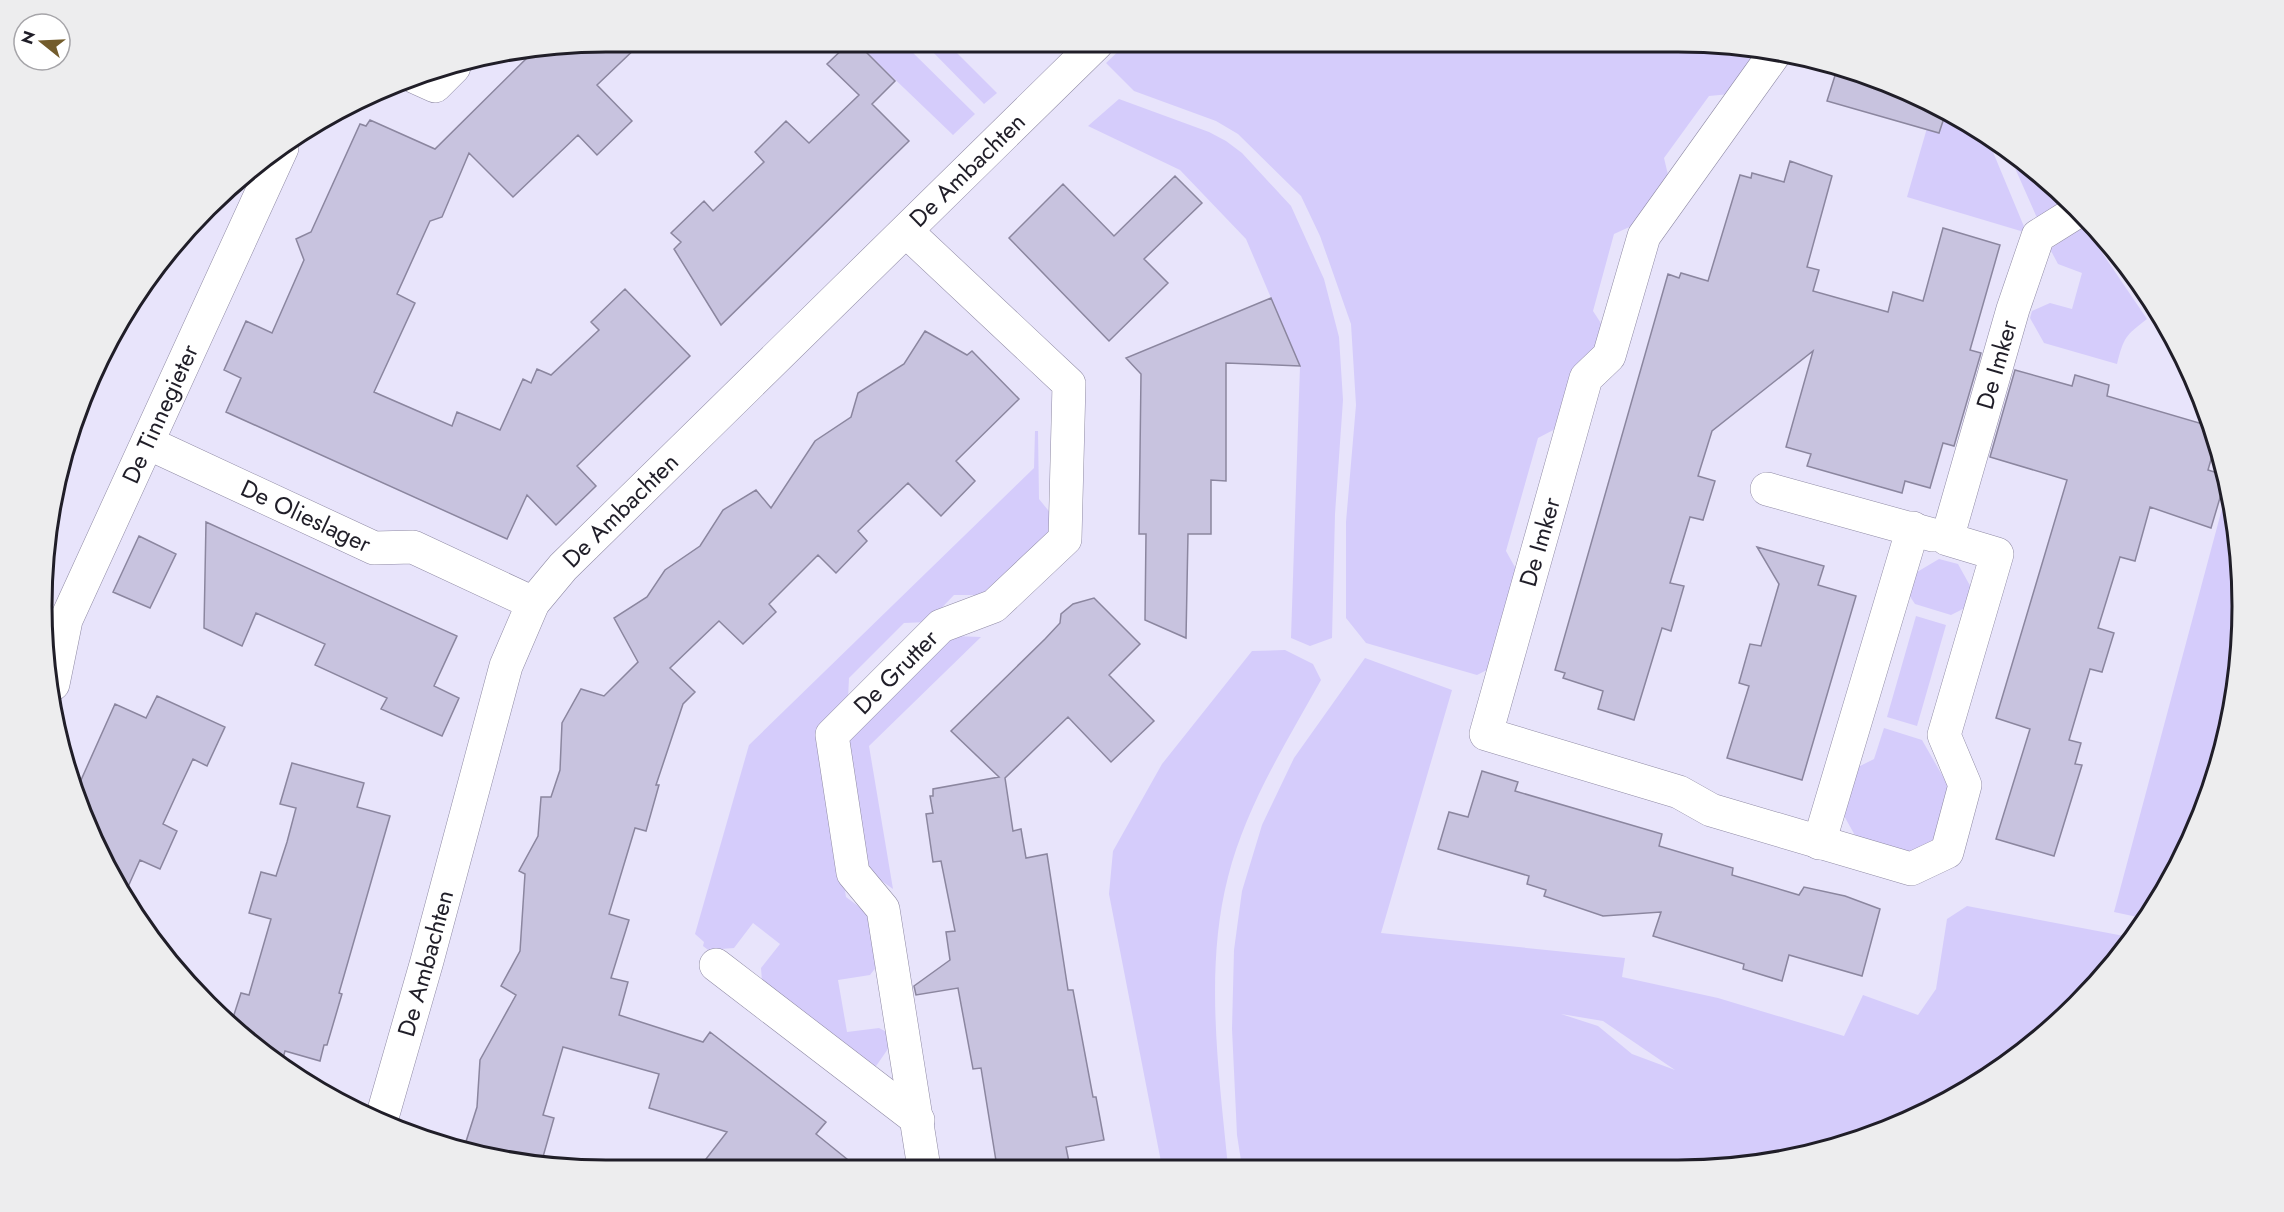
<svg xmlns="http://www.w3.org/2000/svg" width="2284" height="1212" viewBox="0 0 2284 1212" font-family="Jost,sans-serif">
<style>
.green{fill:#d5ccfb;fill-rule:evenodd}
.building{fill:#c8c3df;stroke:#8b869f;stroke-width:1.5}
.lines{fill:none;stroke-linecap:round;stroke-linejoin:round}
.minor-casing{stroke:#8f8aa4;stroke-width:34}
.minor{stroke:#fff;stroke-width:33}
.labels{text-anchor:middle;stroke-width:6;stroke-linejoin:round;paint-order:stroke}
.street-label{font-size:24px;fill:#201e28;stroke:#fff}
.rim{fill:none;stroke:#201e28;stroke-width:3}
</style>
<rect width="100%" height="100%" fill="#e8e4fb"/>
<path class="green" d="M 856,42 L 902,42 L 975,114 L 953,135 Z
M 923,42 L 946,42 L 997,93 L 984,104 Z
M 1127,43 L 1715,43 L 1761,51 L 1730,94 L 1709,96 L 1664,158 L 1669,179 L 1636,224 L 1614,234 L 1593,311 L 1604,328 L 1596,353 L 1577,364 L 1559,427 L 1538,438 L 1506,551 L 1517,571 L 1489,669 L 1477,675 L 1366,643 L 1346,618 L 1346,522 L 1356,405 L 1351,324 L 1320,236 L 1301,196 L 1238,134 L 1216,121 L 1134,91 L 1106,63 Z
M 1119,99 L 1209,132 L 1226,141 L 1242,153 L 1291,206 L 1324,279 L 1339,337 L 1343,400 L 1335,514 L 1332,638 L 1310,646 L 1291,638 L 1300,366 L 1246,239 L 1180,170 L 1088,126 Z
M 1934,104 L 1980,133 L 1993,152 L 2025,229 L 2024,232 L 1907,197 Z
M 2007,150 L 2022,159 L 2063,198 L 2064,202 L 2038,220 Z
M 2082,228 L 2084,231 L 2086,229 L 2147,319 C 2125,336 2124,337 2117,364 L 2044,343 L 2030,318 L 2032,311 L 2050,303 L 2072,309 L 2082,273 L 2058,264 L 2050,249 Z
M 1035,431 L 1038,431 L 1039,499 L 1052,515 L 1052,529 L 985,595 L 954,595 L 928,622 L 904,623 L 849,678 L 848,699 L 818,729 L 846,897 L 869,914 L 877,966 L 870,975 L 838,980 L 847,1032 L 879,1028 L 889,1033 L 890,1046 L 874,1069 L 762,981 L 761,968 L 780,944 L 753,923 L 734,948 L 721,949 L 716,956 L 703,946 L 704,942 L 695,934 L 749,745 L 1034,468 Z
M 2227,490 L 2237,533 L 2241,643 L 2223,752 L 2184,856 L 2142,918 L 2114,912 Z
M 1939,559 L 1958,564 L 1973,591 L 1969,606 L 1951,615 L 1915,604 L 1907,592 L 1912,575 Z
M 1916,616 L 1946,625 L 1917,726 L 1887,717 Z
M 953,636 L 981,637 L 869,746 L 893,889 L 869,872 L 848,740 Z
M 1285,650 L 1313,664 L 1321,680 C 1286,743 1246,806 1228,877 C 1204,970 1219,1073 1228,1167 L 1162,1167 L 1109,894 L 1113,851 L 1162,764 L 1252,651 Z
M 1365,658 L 1452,690 L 1381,933 L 1625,958 L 1622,977 L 1718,998 L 1844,1036 L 1863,995 L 1918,1015 L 1936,989 L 1947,919 L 1967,906 L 2124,936 L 2124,944 L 2102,978 L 2021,1054 L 1894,1127 L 1752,1165 L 1242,1167 L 1237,1135 L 1232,1029 L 1234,950 L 1242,891 L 1262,825 L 1294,758 ZM 1561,1014 L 1603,1021 L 1675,1070 L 1632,1054 L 1598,1026 Z
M 1884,728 L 1922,740 L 1950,789 L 1936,840 L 1908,853 L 1857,839 L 1843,814 L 1856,768 L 1874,759 Z"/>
<path class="building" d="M 606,42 L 642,42 L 597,85 L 632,121 L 597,155 L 578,135 L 513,197 L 469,153 L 442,217 L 430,221 L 397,294 L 415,303 L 374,392 L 452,426 L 457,412 L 500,430 L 523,379 L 531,383 L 537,369 L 551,375 L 599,330 L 591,322 L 625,289 L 690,356 L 577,466 L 596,486 L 556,525 L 527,495 L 507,539 L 226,412 L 241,378 L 224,370 L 246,321 L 272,333 L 304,260 L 296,239 L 311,232 L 360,124 L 366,126 L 370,120 L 435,149 L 531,54 Z
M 850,42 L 856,42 L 895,81 L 872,104 L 909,141 L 721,325 L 674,249 L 681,242 L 671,233 L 704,201 L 713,211 L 764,162 L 755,152 L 786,121 L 809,143 L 859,95 L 827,64 Z
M 1838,66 L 1928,100 L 1946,112 L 1939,133 L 1827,101 Z
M 1790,161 L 1832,176 L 1807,267 L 1819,270 L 1813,291 L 1888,312 L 1893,292 L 1923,301 L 1943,228 L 2000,245 L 1970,350 L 1981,353 L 1954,446 L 1943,443 L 1930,488 L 1905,481 L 1902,493 L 1807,466 L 1811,454 L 1786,447 L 1813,351 L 1712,431 L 1698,476 L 1715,481 L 1703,520 L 1690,517 L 1670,583 L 1684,586 L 1671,631 L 1662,628 L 1634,720 L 1598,709 L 1603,691 L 1563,678 L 1565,673 L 1555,670 L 1668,274 L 1679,278 L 1681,273 L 1708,281 L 1740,175 L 1751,178 L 1752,173 L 1784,182 Z
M 1175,176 L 1202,203 L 1144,259 L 1168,283 L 1109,341 L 1009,238 L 1063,184 L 1114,236 Z
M 1271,298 L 1300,366 L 1226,363 L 1226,481 L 1211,480 L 1211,534 L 1188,534 L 1186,638 L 1145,620 L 1146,534 L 1139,534 L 1141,374 L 1126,358 Z
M 925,331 L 967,355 L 972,351 L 1019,399 L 956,461 L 975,481 L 941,516 L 908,483 L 858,531 L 867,541 L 836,573 L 818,555 L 769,604 L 776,612 L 743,644 L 719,621 L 670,668 L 695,692 L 683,704 L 656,785 L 659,785 L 646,831 L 635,828 L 609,914 L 629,920 L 611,978 L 628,982 L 619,1015 L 703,1042 L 710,1032 L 826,1122 L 816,1134 L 858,1168 L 699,1168 L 727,1132 L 649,1108 L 659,1074 L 563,1047 L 543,1115 L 554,1118 L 541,1164 L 463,1151 L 477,1107 L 480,1060 L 516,995 L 501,986 L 520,951 L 525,874 L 519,871 L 538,836 L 541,797 L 551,797 L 560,770 L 562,723 L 581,689 L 604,696 L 638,662 L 614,618 L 647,597 L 665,570 L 700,546 L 723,510 L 756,490 L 771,508 L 815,441 L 851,417 L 858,393 L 904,364 Z
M 2015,370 L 2072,386 L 2075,375 L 2109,385 L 2107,396 L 2213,427 L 2216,442 L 2208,470 L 2224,475 L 2225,481 L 2211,528 L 2150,507 L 2135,561 L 2120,557 L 2098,628 L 2114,633 L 2102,672 L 2090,669 L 2069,740 L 2081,743 L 2075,764 L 2082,765 L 2054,856 L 1996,839 L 2030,729 L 1996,718 L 2067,480 L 1990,457 Z
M 206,522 L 457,636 L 434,686 L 459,698 L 442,736 L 381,709 L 387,698 L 315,665 L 325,644 L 256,613 L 242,646 L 204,628 Z
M 139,536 L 176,554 L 150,608 L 113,592 Z
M 1757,547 L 1824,566 L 1818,585 L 1856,596 L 1802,780 L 1727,758 L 1749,686 L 1739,683 L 1750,644 L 1761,646 L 1779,584 Z
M 1094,598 L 1140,644 L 1109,675 L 1154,721 L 1111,762 L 1068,717 L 1005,778 L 1013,831 L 1021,829 L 1026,858 L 1047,854 L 1068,990 L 1073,990 L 1093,1097 L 1096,1097 L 1104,1140 L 1066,1147 L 1070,1167 L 997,1167 L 981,1068 L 973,1069 L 958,988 L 916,995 L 914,986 L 950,960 L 946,932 L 955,931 L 941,861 L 933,862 L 926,814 L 933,813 L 930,796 L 933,796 L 933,789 L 999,777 L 951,731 L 1045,639 L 1060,623 L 1061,614 L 1073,604 Z
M 157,696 L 225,727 L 207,766 L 193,759 L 178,791 L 163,824 L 177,831 L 160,869 L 140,860 L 127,889 L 85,822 L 77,789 L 115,704 L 146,718 Z
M 292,763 L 364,783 L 357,807 L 390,816 L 339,993 L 342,994 L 327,1045 L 324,1045 L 320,1061 L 285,1051 L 281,1065 L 262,1053 L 231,1024 L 241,993 L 249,995 L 271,919 L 249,913 L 261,872 L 276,876 L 287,842 L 296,808 L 280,804 Z
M 1482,771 L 1518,782 L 1515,791 L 1662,834 L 1659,846 L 1733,868 L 1732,875 L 1799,895 L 1804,887 L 1845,896 L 1880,909 L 1862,976 L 1789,955 L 1782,981 L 1743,969 L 1744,964 L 1653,936 L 1661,912 L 1603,916 L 1544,896 L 1546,890 L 1527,884 L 1529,876 L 1438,849 L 1449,812 L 1468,817 Z"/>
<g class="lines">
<defs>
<g id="minor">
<path id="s1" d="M 1775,53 L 1644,236 L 1609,356 L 1586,378 L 1486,734 L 1679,792 L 1711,810 L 1911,869 L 1947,852 L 1965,785 L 1944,735 L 1997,554 L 1947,539 L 2013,309 L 2038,236 L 2078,211"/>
<path d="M 415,77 L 435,86 L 454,67"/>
<path d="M 906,231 L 1069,384 L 1065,539 L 994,606 L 941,626 L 832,735 L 853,873 L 883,909 L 924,1168"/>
<path id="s2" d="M 148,443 L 374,548 L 413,547 L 533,603"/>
<path d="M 1767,489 L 1933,535"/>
<path id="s3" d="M 53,684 L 66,620 L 282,148"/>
<path d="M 1819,843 L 1913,528"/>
<path d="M 716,965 L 918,1120"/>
<path id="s4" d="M 381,1121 L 427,961 L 506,666 L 533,603 L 563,567 L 1097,43"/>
</g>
</defs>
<use href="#minor" class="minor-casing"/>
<use href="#minor" class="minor"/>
</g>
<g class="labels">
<g class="street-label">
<text dy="8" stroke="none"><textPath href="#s4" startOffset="1154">De Ambachten</textPath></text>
<text dy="8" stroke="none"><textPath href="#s1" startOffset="1784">De Imker</textPath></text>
<text dy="8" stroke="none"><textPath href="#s3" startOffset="292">De Tinnegieter</textPath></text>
<text dy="8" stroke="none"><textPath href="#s4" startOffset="668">De Ambachten</textPath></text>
<text dy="8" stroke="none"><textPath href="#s2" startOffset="174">De Olieslager</textPath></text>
<text transform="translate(1540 542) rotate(-74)" y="8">De Imker</text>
<text transform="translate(896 672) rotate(-45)" y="8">De Grutter</text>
<text dy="8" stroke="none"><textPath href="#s4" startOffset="164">De Ambachten</textPath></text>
</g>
</g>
<path d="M0 0H2284V1212H0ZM606 52H1678A554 554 0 0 1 2232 606V606A554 554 0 0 1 1678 1160H606A554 554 0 0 1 52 606V606A554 554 0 0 1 606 52Z" fill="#ededee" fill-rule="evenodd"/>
<path class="rim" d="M606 52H1678A554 554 0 0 1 2232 606V606A554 554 0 0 1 1678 1160H606A554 554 0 0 1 52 606V606A554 554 0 0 1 606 52Z"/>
<g transform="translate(42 42) rotate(288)"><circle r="28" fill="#ffffff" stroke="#a6a5a9" stroke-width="1.5"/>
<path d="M0-4.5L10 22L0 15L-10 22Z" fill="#735c2c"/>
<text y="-9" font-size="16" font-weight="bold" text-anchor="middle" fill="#201e28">N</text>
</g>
</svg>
